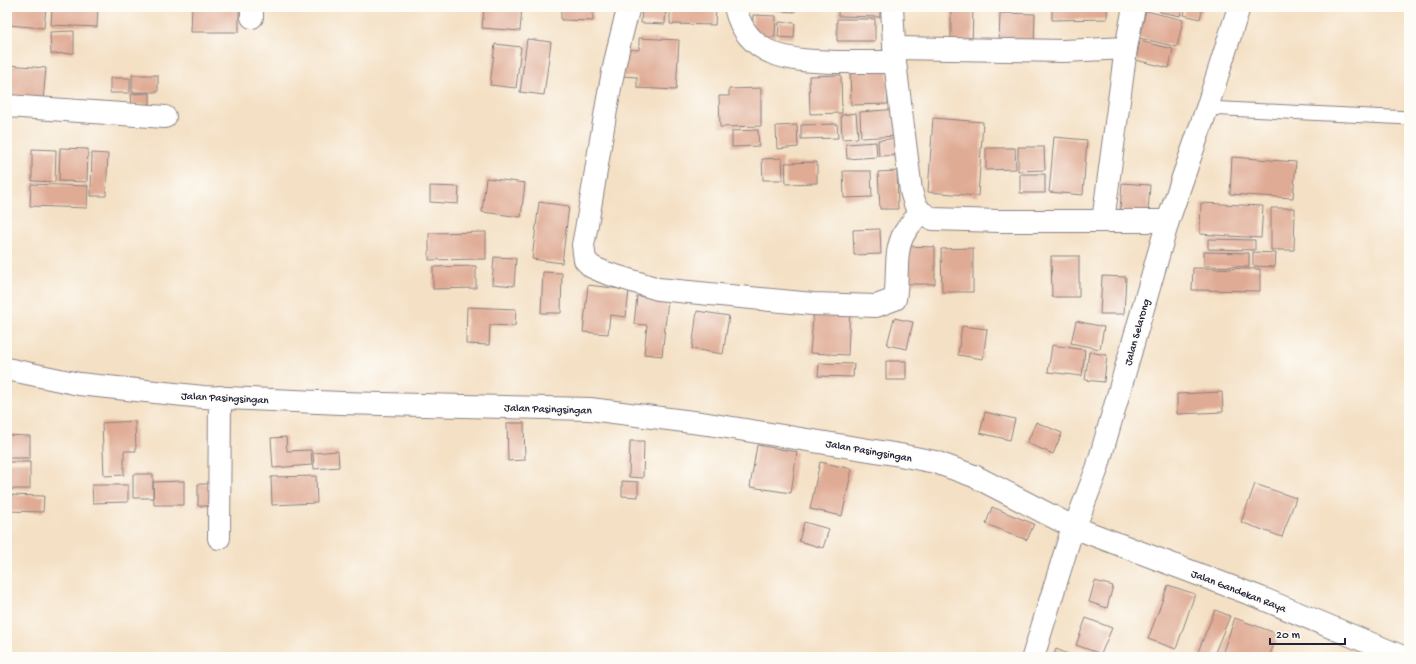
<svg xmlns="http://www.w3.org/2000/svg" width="1416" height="664" viewBox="0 0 1416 664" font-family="'Gochi Hand',sans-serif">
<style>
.building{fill:#e0ab94}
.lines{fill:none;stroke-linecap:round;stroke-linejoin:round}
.service-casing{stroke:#8b8180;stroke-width:15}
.minor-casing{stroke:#8b8180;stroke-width:24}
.service{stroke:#fff;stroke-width:13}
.minor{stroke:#fff;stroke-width:22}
.labels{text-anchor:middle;stroke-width:3.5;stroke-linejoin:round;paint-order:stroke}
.street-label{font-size:11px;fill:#22223b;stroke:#fdfcf7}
</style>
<rect width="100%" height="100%" fill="#fdfcf7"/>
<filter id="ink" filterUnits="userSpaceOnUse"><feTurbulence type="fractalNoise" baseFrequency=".025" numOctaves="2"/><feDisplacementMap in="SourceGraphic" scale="8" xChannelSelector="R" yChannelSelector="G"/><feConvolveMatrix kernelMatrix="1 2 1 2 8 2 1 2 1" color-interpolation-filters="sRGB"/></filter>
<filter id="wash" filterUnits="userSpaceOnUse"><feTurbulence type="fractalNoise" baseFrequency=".012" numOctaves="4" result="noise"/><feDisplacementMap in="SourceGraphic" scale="16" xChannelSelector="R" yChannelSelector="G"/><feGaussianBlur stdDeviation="0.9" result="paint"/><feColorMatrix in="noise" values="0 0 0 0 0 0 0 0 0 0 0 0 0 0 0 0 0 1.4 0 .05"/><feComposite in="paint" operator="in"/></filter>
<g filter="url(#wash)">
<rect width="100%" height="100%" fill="#f4e0c4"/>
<g id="blocks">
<path class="building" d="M 7,7 L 46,7 L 44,28 L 7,25 Z
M 52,7 L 98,7 L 97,27 L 51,25 Z
M 192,7 L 239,7 L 239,32 L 191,32 Z
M 484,7 L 522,7 L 520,31 L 482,28 Z
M 561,7 L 593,7 L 593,21 L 561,20 Z
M 642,7 L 666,7 L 665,24 L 641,23 Z
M 670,7 L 716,7 L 715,25 L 670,24 Z
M 754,7 L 796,7 L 795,12 L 754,9 Z
M 838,7 L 880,7 L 880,17 L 838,16 Z
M 951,7 L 973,7 L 972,48 L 951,47 Z
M 1052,7 L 1107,7 L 1107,19 L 1052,20 Z
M 1161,7 L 1182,7 L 1180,16 L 1160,12 Z
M 1186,7 L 1203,7 L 1200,19 L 1184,15 Z
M 1146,11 L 1183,20 L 1177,47 L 1139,38 Z
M 1000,13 L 1035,14 L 1034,44 L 999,43 Z
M 753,15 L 776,16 L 775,37 L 752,36 Z
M 837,19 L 875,19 L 875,41 L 837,41 Z
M 779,22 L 795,23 L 794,38 L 778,37 Z
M 74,31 L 74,53 L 51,54 L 50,32 Z
M 639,38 L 679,40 L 676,90 L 637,88 L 637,77 L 622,76 L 623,49 L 639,50 Z
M 527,39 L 551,42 L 544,95 L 520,92 Z
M 1140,41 L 1173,49 L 1169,68 L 1136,60 Z
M 495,44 L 521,47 L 516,88 L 490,85 Z
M 7,65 L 46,68 L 43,101 L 7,98 Z
M 887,69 L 888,104 L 851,105 L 850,70 Z
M 132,75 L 158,75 L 158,92 L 132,92 Z
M 841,75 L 842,113 L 810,114 L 809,76 Z
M 110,78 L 130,78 L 130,93 L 110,93 Z
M 761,88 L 761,126 L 720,127 L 719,96 L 729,96 L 729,89 Z
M 150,93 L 150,104 L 132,105 L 131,94 Z
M 898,109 L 899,136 L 861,138 L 860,112 Z
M 856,113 L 858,138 L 842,139 L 841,115 Z
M 933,118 L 983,122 L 978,196 L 928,192 Z
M 837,124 L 838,138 L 801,139 L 801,125 Z
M 797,125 L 798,147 L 777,149 L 776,126 Z
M 758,130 L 759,146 L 732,147 L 732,131 Z
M 1054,137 L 1087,140 L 1083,195 L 1049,192 Z
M 903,138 L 905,155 L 879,156 L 878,140 Z
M 876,142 L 877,157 L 847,159 L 846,144 Z
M 1018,147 L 1044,147 L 1045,170 L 1018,171 Z
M 60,148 L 88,149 L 87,182 L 59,181 Z
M 986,148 L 1015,148 L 1016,169 L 986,170 Z
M 32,149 L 56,150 L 55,182 L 32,181 Z
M 92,153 L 108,154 L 106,196 L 91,196 Z
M 1232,157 L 1296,162 L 1293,198 L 1230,194 Z
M 782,158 L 783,180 L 763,180 L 762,159 Z
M 817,162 L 817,183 L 786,184 L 785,163 Z
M 843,171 L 871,171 L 872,197 L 844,198 Z
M 897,171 L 898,209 L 880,209 L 878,172 Z
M 1020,174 L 1045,174 L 1045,193 L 1020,193 Z
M 486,178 L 525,183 L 521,217 L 482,212 Z
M 1122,183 L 1150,185 L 1148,212 L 1120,210 Z
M 31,184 L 88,186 L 87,208 L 30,206 Z
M 430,186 L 459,187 L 458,204 L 430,202 Z
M 539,202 L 569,206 L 562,263 L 532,259 Z
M 1201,203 L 1263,206 L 1261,238 L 1200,234 Z
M 1271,208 L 1295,208 L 1294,250 L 1271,250 Z
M 880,229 L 881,254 L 854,255 L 853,230 Z
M 486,232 L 486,259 L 429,260 L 429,233 Z
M 1208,239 L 1255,240 L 1255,250 L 1208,249 Z
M 903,246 L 935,247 L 935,284 L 903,284 Z
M 973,248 L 973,292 L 942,292 L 941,249 Z
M 1204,252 L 1249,253 L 1249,267 L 1204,266 Z
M 1253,252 L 1276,253 L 1275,267 L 1253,266 Z
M 1051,256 L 1079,256 L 1079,297 L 1052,297 Z
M 494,257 L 516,258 L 514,286 L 492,284 Z
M 476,266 L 476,288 L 433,289 L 433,267 Z
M 1193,268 L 1260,269 L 1260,291 L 1192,290 Z
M 543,272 L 562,273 L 561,313 L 541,313 Z
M 1102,276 L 1126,277 L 1124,314 L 1100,314 Z
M 588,285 L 629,290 L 626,317 L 610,315 L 608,334 L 583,332 Z
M 637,296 L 668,299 L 662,356 L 644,354 L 647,325 L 634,324 Z
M 467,307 L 516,309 L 515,326 L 490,325 L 489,345 L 466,344 Z
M 814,308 L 850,309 L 848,355 L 810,353 Z
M 697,311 L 729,316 L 723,354 L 692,349 Z
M 894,318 L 913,322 L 907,349 L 887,345 Z
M 1076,321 L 1104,327 L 1100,349 L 1071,343 Z
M 962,326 L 987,329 L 983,359 L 958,355 Z
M 1052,345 L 1085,350 L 1082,376 L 1048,372 Z
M 1089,352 L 1107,355 L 1104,382 L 1085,380 Z
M 886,361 L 906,361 L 906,380 L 886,380 Z
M 819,363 L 854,364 L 853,377 L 818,376 Z
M 1222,392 L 1223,412 L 1177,414 L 1177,394 Z
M 985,412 L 1015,419 L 1010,440 L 980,433 Z
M 135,421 L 136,451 L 124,451 L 124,475 L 104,476 L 102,423 Z
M 1036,422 L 1062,433 L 1053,454 L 1027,443 Z
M 507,423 L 524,423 L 525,460 L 508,461 Z
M 7,435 L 30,436 L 30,458 L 7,458 Z
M 286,437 L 287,451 L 311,450 L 312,465 L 273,468 L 271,438 Z
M 630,441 L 644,441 L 643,478 L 629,477 Z
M 757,445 L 797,452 L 791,493 L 750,487 Z
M 338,451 L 339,467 L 314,469 L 313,453 Z
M 7,462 L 30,462 L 30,489 L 7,489 Z
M 820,462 L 852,469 L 842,516 L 810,509 Z
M 133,474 L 153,474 L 153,498 L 133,498 Z
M 316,476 L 317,503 L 272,505 L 271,477 Z
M 184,481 L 184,505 L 154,505 L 153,482 Z
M 622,481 L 638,482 L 638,497 L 622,496 Z
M 198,484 L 212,484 L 212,506 L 198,506 Z
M 1255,484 L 1296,498 L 1282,537 L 1241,522 Z
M 92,485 L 128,485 L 128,502 L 93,503 Z
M 7,495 L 44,496 L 43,512 L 7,511 Z
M 992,507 L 1034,524 L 1027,540 L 986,524 Z
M 804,522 L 829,529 L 823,548 L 799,541 Z
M 1095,581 L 1113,586 L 1107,608 L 1089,602 Z
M 1168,585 L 1195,594 L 1176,649 L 1148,639 Z
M 1215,610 L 1230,616 L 1213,657 L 1204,657 L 1197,654 Z
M 1086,618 L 1112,628 L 1101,654 L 1076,645 Z
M 1235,618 L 1278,634 L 1269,657 L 1221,657 Z
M 1056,649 L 1075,657 L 1053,657 Z"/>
</g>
</g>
<g filter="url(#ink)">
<use href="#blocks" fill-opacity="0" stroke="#8b8180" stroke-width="1"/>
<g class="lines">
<defs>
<path id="service" d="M 1207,108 L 1409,118"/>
<path id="minor" d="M 252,7 L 252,17
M 629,7 C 606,85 599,165 583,245 L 585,260 L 592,267 L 606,273 L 658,289 L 813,304 L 876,306 L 895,299 C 899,277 893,251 905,232 C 909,225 916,218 921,212
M 735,7 C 747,59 793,61 837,62 C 857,62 876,62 895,62
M 892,7 L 895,62 L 911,191 L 915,204 L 921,212 L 933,219 L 999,221 L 1168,221
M 894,48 L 1064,51 L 1126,48
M 7,106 L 165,117
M 1103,221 L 1126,48 L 1134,7
M 7,369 L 79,384 L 203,397 L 341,403 L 590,409 L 708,424 L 900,455 L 935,462 L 974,476 L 1073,527 L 1261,598 L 1403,657
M 219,538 L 220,397
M 1033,657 L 1073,527 L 1079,516 L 1097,469 L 1168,221 L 1207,108 L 1239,7"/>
</defs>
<use href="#service" class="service-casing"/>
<use href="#minor" class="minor-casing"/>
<use href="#service" class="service"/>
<use href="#minor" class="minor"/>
</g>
</g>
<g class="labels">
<g class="street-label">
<text transform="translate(1136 332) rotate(-74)" y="4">Jalan Selarong</text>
<text transform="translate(225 397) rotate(3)" y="4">Jalan Pasingsingan</text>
<text transform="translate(548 408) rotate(2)" y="4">Jalan Pasingsingan</text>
<text transform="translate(869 450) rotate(10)" y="4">Jalan Pasingsingan</text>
<text transform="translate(1239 590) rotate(21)" y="4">Jalan Gandekan Raya</text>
</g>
</g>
<rect width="1416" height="664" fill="none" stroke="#fdfcf7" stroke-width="24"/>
<path d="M1270 638v6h75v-6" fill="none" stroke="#22223b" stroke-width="2"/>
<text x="1276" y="638" font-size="12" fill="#22223b" stroke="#fdfcf7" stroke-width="3" paint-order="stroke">20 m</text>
</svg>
